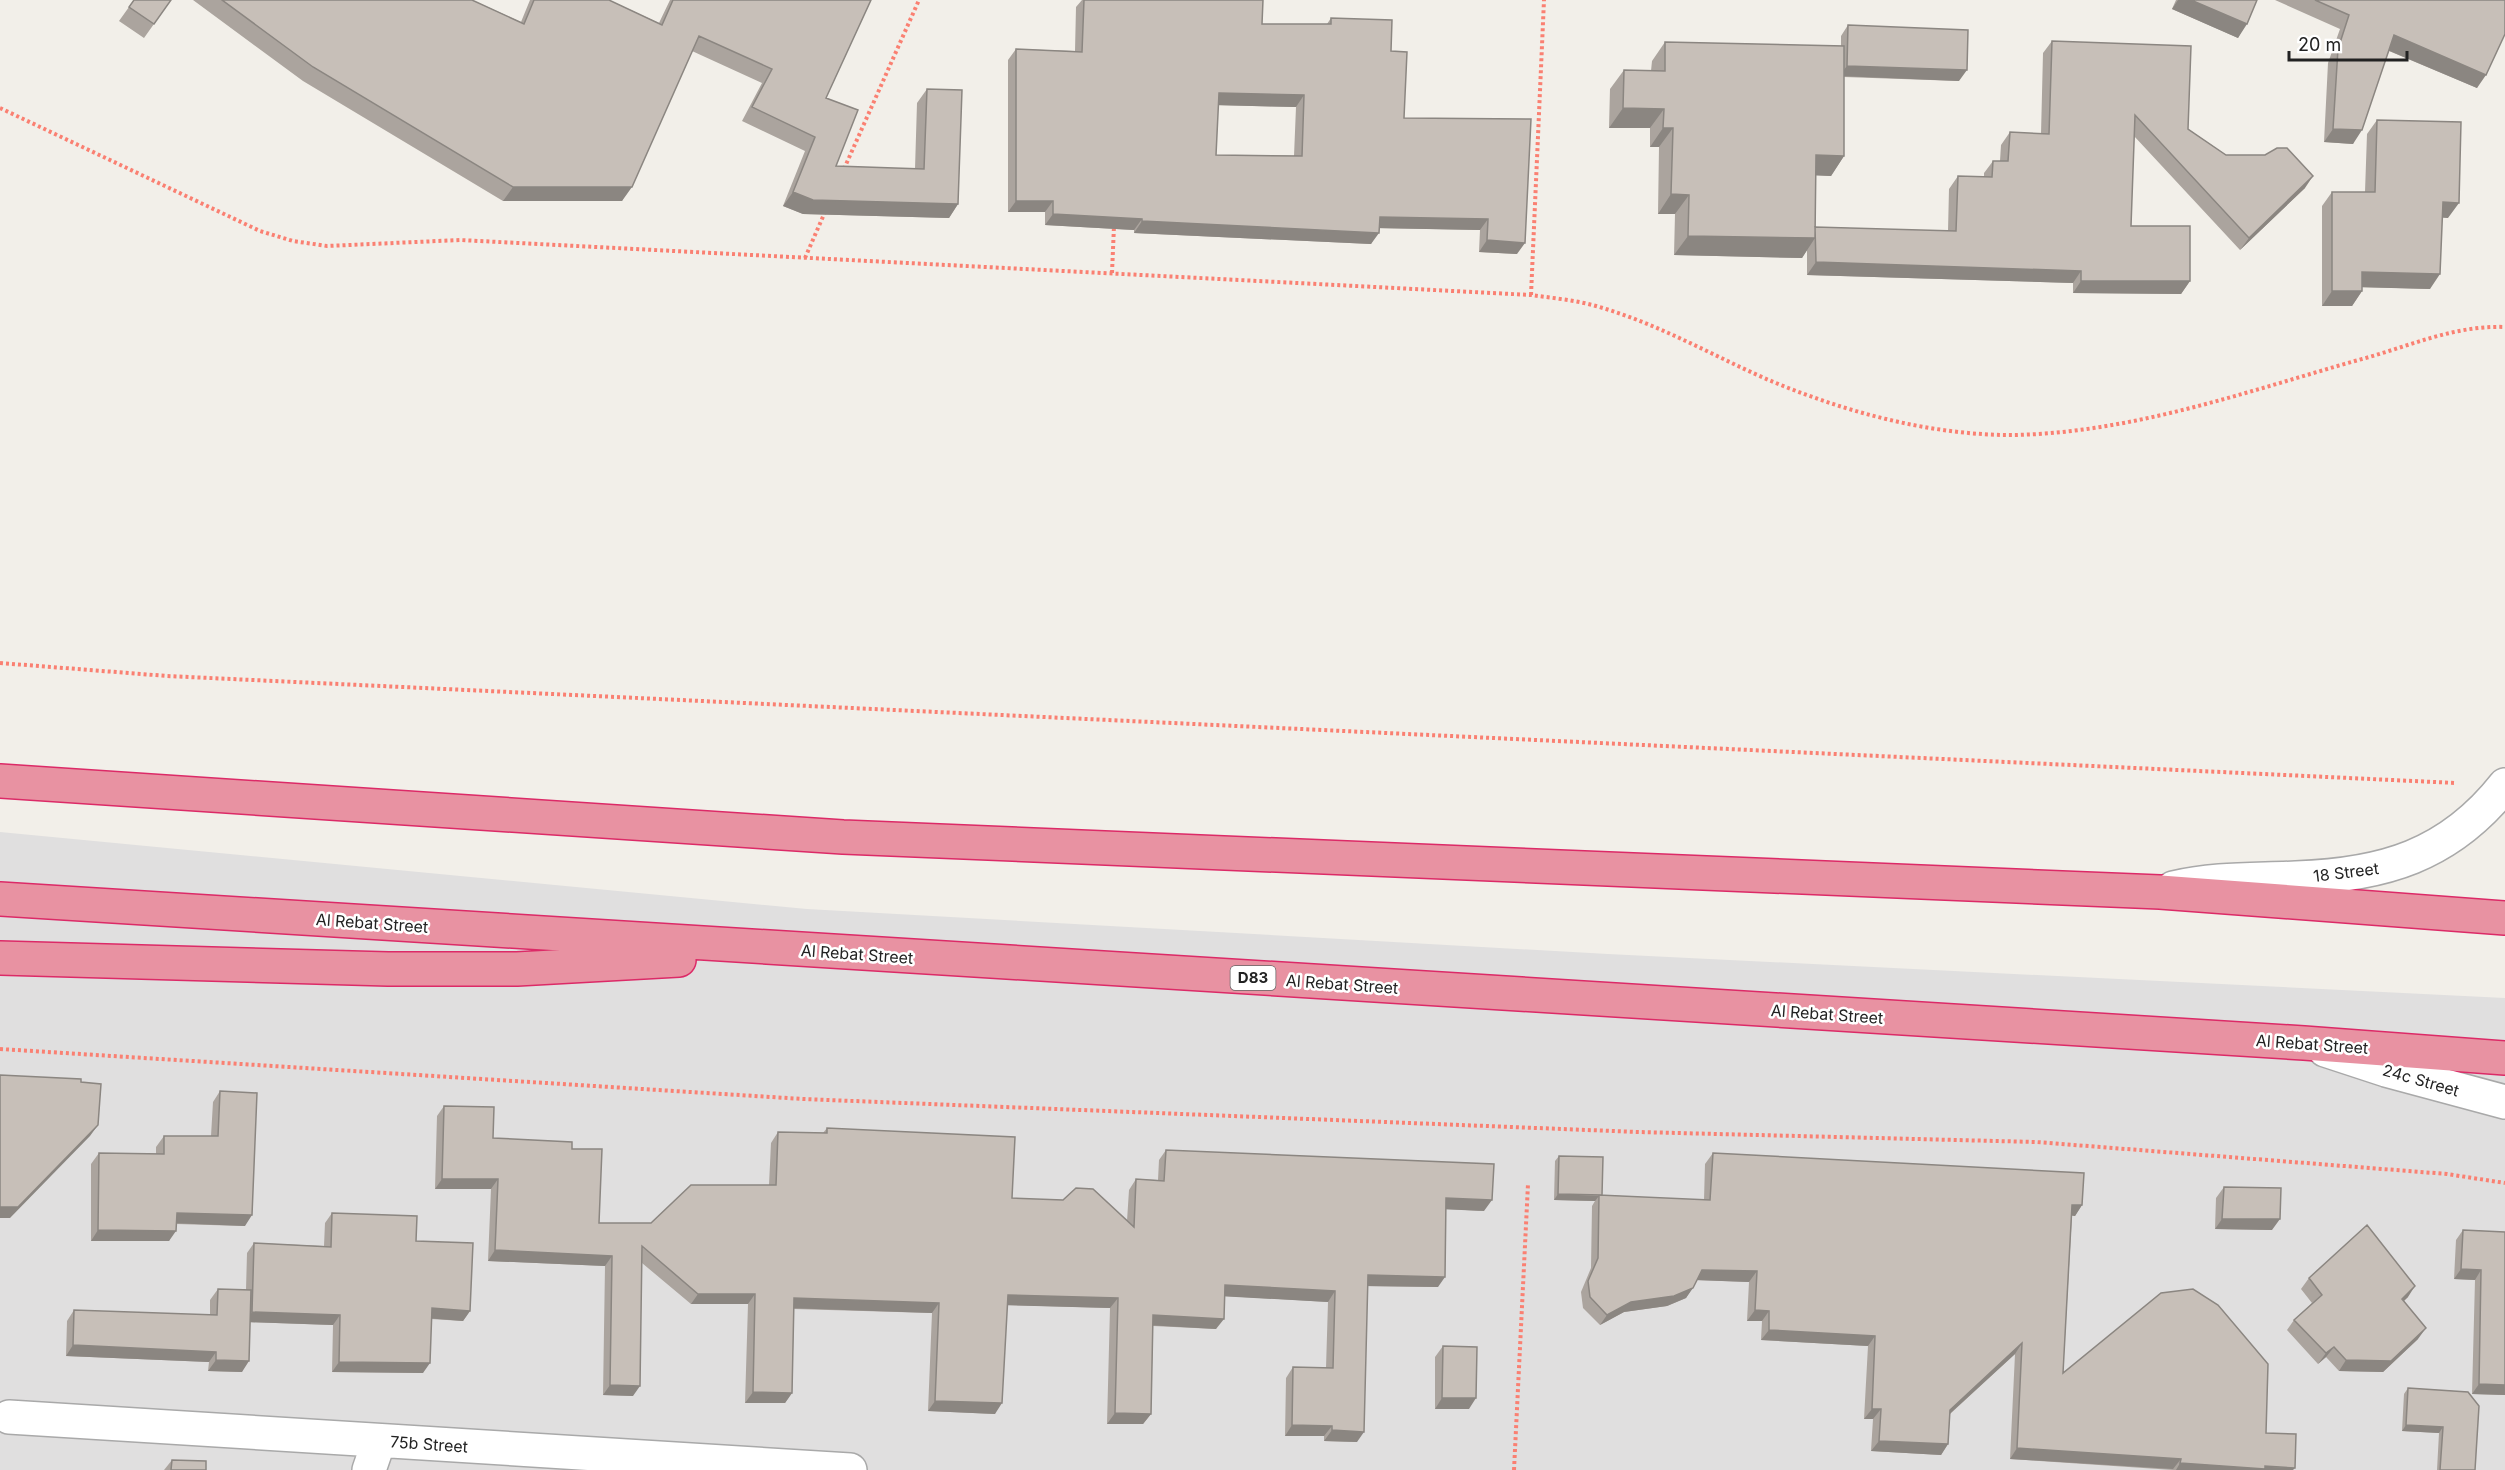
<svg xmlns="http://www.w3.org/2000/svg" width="2505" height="1470" viewBox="0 0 2505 1470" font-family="Inter,sans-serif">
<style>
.residential{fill:#e0dfdf}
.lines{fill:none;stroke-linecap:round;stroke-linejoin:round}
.minor-casing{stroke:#a9a9a9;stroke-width:36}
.highway-casing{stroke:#dc2a67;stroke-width:36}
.path{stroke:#fa8072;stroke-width:4;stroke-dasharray:3 3;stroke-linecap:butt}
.minor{stroke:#fff;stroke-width:33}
.highway{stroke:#e892a2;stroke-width:33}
.wall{fill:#aba49e;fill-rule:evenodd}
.shaded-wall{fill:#8b8681}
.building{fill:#c7bfb8;stroke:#8b8681;stroke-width:1.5;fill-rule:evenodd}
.labels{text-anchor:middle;stroke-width:5;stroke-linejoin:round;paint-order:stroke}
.shield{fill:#fff;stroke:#646464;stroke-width:1.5}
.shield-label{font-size:15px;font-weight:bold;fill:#222}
.street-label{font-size:16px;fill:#222;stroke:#fff}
</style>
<rect width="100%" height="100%" fill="#f2efe9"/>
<path class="residential" d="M 0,832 L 807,909 L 1608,954 L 2505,998 L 2505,1470 L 0,1470 Z"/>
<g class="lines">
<defs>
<path id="minor" d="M 2173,888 C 2215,878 2254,880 2296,878 C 2383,875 2449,856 2505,785
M 2325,1050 L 2386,1070 L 2505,1102
M 9,1417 L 850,1470
M 369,1470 L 379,1441"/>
<path id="highway" d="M 0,781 L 843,837 L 2160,892 L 2505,918
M 0,899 L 2304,1043 L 2505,1058
M 0,958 L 388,969 L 517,969 L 679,960"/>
</defs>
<use href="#minor" class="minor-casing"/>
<use href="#highway" class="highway-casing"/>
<path class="path" d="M 0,108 L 260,231 L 293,241 L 327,246 L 460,240 L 1531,295 C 1552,298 1575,300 1596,306 C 1656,323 1708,353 1764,378 C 1841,411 1931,436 2016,435 C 2135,432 2248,391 2362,359 C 2410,346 2455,325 2505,327
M 844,169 L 919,0
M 805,258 L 825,212
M 1112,273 L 1114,226
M 1531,295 L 1544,0
M 0,663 L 167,676 L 2456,783
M 0,1049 L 803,1099 L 1638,1132 L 2036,1142 L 2447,1174 L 2505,1183
M 1514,1470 L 1528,1184"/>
<use href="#minor" class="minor"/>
<use href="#highway" class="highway"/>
</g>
<path class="wall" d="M 134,0 L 171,0 L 144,38 L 119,21 Z
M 193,0 L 472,0 L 521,22 L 530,0 L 609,0 L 659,23 L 670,0 L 871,0 L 826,98 L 836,166 L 915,169 L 917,103 L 927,89 L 958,204 L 949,218 L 803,214 L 783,206 L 805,151 L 742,121 L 762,83 L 692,51 L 622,201 L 503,201 L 303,81 Z
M 1082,0 L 1263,0 L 1262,24 L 1327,24 L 1331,18 L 1391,51 L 1404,118 L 1517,254 L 1479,252 L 1480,230 L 1379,228 L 1371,244 L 1134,233 L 1134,230 L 1045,225 L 1045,212 L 1008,212 L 1008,60 L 1016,49 L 1075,51 L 1076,7 ZM 1218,105 L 1296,107 L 1294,156 L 1216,155 Z
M 2176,0 L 2257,0 L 2238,38 L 2172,9 Z
M 2275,0 L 2505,0 L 2477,88 L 2389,51 L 2353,144 L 2324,142 L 2328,63 L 2340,29 Z
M 1848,25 L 1959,81 L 1844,77 L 1844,156 L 1831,176 L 1816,175 L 1815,227 L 1948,231 L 1949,189 L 1958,176 L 1984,177 L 1984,173 L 1993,161 L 2000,161 L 2001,145 L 2010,132 L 2041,134 L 2043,53 L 2052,41 L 2188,129 L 2226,155 L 2305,188 L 2240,250 L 2134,136 L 2131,226 L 2190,281 L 2181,294 L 2073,293 L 2073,283 L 1807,275 L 1807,250 L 1802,258 L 1674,255 L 1675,214 L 1658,214 L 1659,147 L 1650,147 L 1650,128 L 1609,128 L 1610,89 L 1624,70 L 1651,71 L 1652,61 L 1665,42 L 1841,46 L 1841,36 Z
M 2377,120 L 2448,218 L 2442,217 L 2430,289 L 2362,287 L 2362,291 L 2352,306 L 2322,306 L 2322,206 L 2332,192 L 2365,192 L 2367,134 Z
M 220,1091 L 245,1226 L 176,1224 L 169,1241 L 91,1241 L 91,1164 L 99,1153 L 156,1154 L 156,1147 L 164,1136 L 211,1136 L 213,1102 Z
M 444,1106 L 493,1138 L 572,1149 L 599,1223 L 651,1223 L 769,1185 L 771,1143 L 778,1132 L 823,1133 L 827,1128 L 1012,1198 L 1127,1221 L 1129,1190 L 1136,1179 L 1158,1180 L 1159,1160 L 1166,1150 L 1484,1211 L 1446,1209 L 1438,1287 L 1368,1286 L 1357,1442 L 1324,1441 L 1324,1436 L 1285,1436 L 1286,1378 L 1293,1367 L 1326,1368 L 1328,1302 L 1225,1296 L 1216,1329 L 1153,1326 L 1151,1414 L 1143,1424 L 1107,1424 L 1110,1308 L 1007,1305 L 995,1414 L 928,1411 L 932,1313 L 794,1309 L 792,1393 L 785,1403 L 745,1403 L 748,1304 L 691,1304 L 642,1263 L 633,1396 L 603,1395 L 605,1266 L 488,1261 L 491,1189 L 435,1189 L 437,1116 Z
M 1713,1153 L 2082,1205 L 2075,1216 L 2072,1215 L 2063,1373 L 2266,1433 L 2293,1470 L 2173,1470 L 2010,1459 L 2015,1354 L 1950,1414 L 1948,1444 L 1941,1455 L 1871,1451 L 1873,1419 L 1864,1419 L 1868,1346 L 1761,1340 L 1762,1321 L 1747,1321 L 1749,1282 L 1697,1280 L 1686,1298 L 1667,1306 L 1624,1312 L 1600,1325 L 1583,1308 L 1581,1292 L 1591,1268 L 1592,1206 L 1595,1201 L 1554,1200 L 1555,1161 L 1559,1156 L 1602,1195 L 1704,1200 L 1705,1164 Z
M 2224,1187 L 2272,1230 L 2215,1229 L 2216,1198 Z
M 332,1213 L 416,1241 L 470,1311 L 463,1321 L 431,1319 L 423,1373 L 332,1372 L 333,1325 L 250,1322 L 242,1372 L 208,1371 L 209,1362 L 66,1356 L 67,1321 L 74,1310 L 210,1315 L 210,1300 L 218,1289 L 246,1290 L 247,1253 L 254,1243 L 324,1246 L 325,1223 Z
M 2463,1230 L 2505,1232 L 2505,1395 L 2472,1394 L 2475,1280 L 2454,1279 L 2456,1240 Z
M 2309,1278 L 2408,1297 L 2404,1301 L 2418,1339 L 2383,1372 L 2339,1371 L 2326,1357 L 2318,1364 L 2287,1330 L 2294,1320 L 2312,1303 L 2301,1289 Z
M 1443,1346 L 1469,1409 L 1435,1409 L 1435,1357 Z
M 2408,1388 L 2468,1392 L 2475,1470 L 2437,1470 L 2439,1433 L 2402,1431 L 2404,1394 Z
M 172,1460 L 206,1470 L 164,1470 Z"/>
<path class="shaded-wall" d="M 2178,0 L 2191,0 L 2247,24 L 2238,38 L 2172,9 Z
M 2394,35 L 2486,75 L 2477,88 L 2385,49 Z
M 1847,66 L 1967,70 L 1959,81 L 1839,76 Z
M 1219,93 L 1304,95 L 1296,107 L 1211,105 Z
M 1623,108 L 1664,109 L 1650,128 L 1609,128 Z
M 1663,128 L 1673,128 L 1659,147 L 1650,147 Z
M 2333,129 L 2362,130 L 2353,144 L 2324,142 Z
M 1816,155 L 1844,156 L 1831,176 L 1803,175 Z
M 2313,176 L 2305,188 L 2240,250 L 2249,238 Z
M 513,187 L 632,187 L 622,201 L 503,201 Z
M 793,192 L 958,204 L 949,218 L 803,214 L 783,206 Z
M 1671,194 L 1689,195 L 1675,214 L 1658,214 Z
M 1016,201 L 1053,201 L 1045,212 L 1008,212 Z
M 2443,202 L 2459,203 L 2448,218 L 2432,217 Z
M 1053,214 L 1142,219 L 1134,230 L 1045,225 Z
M 1380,217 L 1488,219 L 1480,230 L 1372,228 Z
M 1142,221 L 1379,233 L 1371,244 L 1134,233 Z
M 1688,236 L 1815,238 L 1802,258 L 1674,255 Z
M 1487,240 L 1525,243 L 1517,254 L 1479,252 Z
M 1816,262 L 2081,271 L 2073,283 L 1807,275 Z
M 2362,272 L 2440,274 L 2430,289 L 2352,287 Z
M 2081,281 L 2190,281 L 2181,294 L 2073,293 Z
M 2332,291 L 2362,291 L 2352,306 L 2322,306 Z
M 98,1125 L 90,1136 L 10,1218 L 0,1218 L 0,1207 Z
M 442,1179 L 498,1179 L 491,1189 L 435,1189 Z
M 1558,1194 L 1599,1196 L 1595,1201 L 1554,1200 Z
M 1446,1198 L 1492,1200 L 1484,1211 L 1439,1209 Z
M 2072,1205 L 2082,1205 L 2075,1216 L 2065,1215 Z
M 177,1213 L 252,1215 L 245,1226 L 169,1223 Z
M 2222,1219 L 2280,1219 L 2272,1230 L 2215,1229 Z
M 98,1230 L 176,1231 L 169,1241 L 91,1241 Z
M 495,1250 L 612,1256 L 605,1266 L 488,1261 Z
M 2461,1269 L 2481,1270 L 2475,1280 L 2454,1279 Z
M 1702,1270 L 1757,1271 L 1749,1282 L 1694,1280 Z
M 1368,1275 L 1445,1277 L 1438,1287 L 1361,1286 Z
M 1225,1285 L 1335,1291 L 1328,1302 L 1218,1296 Z
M 2415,1286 L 2408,1297 L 2395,1309 L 2402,1299 Z
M 1693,1288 L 1686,1298 L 1667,1306 L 1624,1312 L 1600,1325 L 1607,1315 L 1631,1302 Z
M 698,1294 L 755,1294 L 748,1304 L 691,1304 Z
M 1008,1295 L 1118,1298 L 1110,1308 L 1000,1305 Z
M 794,1298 L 939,1303 L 932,1313 L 786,1308 Z
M 432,1308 L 470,1311 L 463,1321 L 425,1318 Z
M 1755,1310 L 1769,1311 L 1762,1321 L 1747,1321 Z
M 252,1312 L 340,1315 L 333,1325 L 245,1322 Z
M 1153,1315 L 1224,1319 L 1216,1329 L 1146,1325 Z
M 2426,1328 L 2418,1339 L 2383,1372 L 2339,1371 L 2346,1360 Z
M 1769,1330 L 1875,1336 L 1868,1346 L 1761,1340 Z
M 2022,1343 L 2015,1354 L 1943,1420 L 1950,1410 Z
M 73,1345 L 216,1352 L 209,1362 L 66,1356 Z
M 2334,1347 L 2326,1357 L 2318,1364 L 2326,1353 Z
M 216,1360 L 249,1361 L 242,1372 L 208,1371 Z
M 339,1362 L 430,1363 L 423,1373 L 332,1372 Z
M 2479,1384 L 2505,1385 L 2505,1395 L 2472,1394 Z
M 610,1385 L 640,1386 L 633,1396 L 603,1395 Z
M 753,1392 L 792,1393 L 785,1403 L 745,1403 Z
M 1442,1398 L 1476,1398 L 1469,1409 L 1435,1409 Z
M 935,1401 L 1002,1403 L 995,1414 L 928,1411 Z
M 1872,1409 L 1881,1409 L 1873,1419 L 1864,1419 Z
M 1115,1413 L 1151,1414 L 1143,1424 L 1107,1424 Z
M 1292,1425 L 1332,1426 L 1324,1436 L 1285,1436 Z
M 2406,1425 L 2443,1427 L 2439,1433 L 2402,1431 Z
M 1332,1430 L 1364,1432 L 1357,1442 L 1324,1441 Z
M 1879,1441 L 1948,1444 L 1941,1455 L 1871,1451 Z
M 2017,1448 L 2181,1459 L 2173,1469 L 2010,1459 Z
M 2180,1463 L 2295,1468 L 2293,1470 L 2176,1470 Z"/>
<path class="building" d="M 134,0 L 171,0 L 154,24 L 129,7 Z
M 222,0 L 472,0 L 524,24 L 534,0 L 609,0 L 662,25 L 673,0 L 871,0 L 826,98 L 858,110 L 836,166 L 924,169 L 927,89 L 962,90 L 958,204 L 813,200 L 793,192 L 815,137 L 752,107 L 772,69 L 699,36 L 632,187 L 513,187 L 313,67 Z
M 1084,0 L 1263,0 L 1262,24 L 1331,24 L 1331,18 L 1392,20 L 1391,51 L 1407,52 L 1404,118 L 1531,119 L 1525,243 L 1487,240 L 1488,219 L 1380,217 L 1379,233 L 1142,221 L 1142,219 L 1053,214 L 1053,201 L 1016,201 L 1016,49 L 1082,52 ZM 1219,93 L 1304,95 L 1302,156 L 1216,155 Z
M 2191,0 L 2257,0 L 2247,24 Z
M 2315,0 L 2505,0 L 2505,34 L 2486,75 L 2394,35 L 2362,130 L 2333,129 L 2338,49 L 2349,15 Z
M 1848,25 L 1968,30 L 1967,70 L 1847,66 Z
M 2052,41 L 2191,46 L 2188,129 L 2226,155 L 2265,155 L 2277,148 L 2287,148 L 2313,176 L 2249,238 L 2135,115 L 2131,226 L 2190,226 L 2190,281 L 2081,281 L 2081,271 L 1816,262 L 1815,227 L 1956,231 L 1958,176 L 1992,177 L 1993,161 L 2008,161 L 2010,132 L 2049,134 Z
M 1665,42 L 1844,46 L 1844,156 L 1816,155 L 1815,238 L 1688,236 L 1689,195 L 1671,194 L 1673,128 L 1663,128 L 1664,109 L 1623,108 L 1624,70 L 1665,71 Z
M 2377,120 L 2461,122 L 2459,203 L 2443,202 L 2440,274 L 2362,272 L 2362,291 L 2332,291 L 2332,192 L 2375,192 Z
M 0,1075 L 81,1079 L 81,1082 L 101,1084 L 98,1125 L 18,1207 L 0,1207 Z
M 220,1091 L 257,1093 L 252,1215 L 177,1213 L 176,1231 L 98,1230 L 99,1153 L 164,1154 L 164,1136 L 218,1136 Z
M 444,1106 L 494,1107 L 493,1138 L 572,1142 L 572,1149 L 602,1149 L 599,1223 L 651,1223 L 691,1185 L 776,1185 L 778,1132 L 827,1133 L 827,1128 L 1015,1137 L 1012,1198 L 1063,1200 L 1076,1188 L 1093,1189 L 1134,1227 L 1136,1179 L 1164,1181 L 1166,1150 L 1494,1164 L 1492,1200 L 1446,1198 L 1445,1277 L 1368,1275 L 1364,1432 L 1332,1430 L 1332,1426 L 1292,1425 L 1293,1367 L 1333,1368 L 1335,1291 L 1225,1285 L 1224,1319 L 1153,1315 L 1151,1414 L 1115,1413 L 1118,1298 L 1008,1295 L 1002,1403 L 935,1401 L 939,1303 L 794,1298 L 792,1393 L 753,1392 L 755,1294 L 698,1294 L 642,1246 L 640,1386 L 610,1385 L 612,1256 L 495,1250 L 498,1179 L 442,1179 Z
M 1713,1153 L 2084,1173 L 2082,1205 L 2072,1205 L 2063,1373 L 2161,1293 L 2193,1289 L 2218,1305 L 2268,1364 L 2266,1433 L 2296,1434 L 2295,1468 L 2265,1466 L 2265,1469 L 2180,1463 L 2181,1459 L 2017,1448 L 2022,1343 L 1950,1410 L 1948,1444 L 1879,1441 L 1881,1409 L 1872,1409 L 1875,1336 L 1769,1330 L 1769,1311 L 1755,1310 L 1757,1271 L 1702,1270 L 1693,1288 L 1674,1296 L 1631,1302 L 1607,1315 L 1590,1297 L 1588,1281 L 1598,1258 L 1599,1195 L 1710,1200 Z
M 1559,1156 L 1603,1157 L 1602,1195 L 1558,1194 Z
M 2224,1187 L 2281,1188 L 2280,1219 L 2222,1219 Z
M 332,1213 L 417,1216 L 416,1241 L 473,1243 L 470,1311 L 432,1308 L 430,1363 L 339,1362 L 340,1315 L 252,1312 L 254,1243 L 331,1247 Z
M 2367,1225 L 2415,1286 L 2402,1299 L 2426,1328 L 2391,1361 L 2346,1360 L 2334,1347 L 2326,1353 L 2294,1320 L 2322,1295 L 2309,1278 Z
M 2463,1230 L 2505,1232 L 2505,1385 L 2479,1384 L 2481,1270 L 2461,1269 Z
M 218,1289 L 251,1290 L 249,1361 L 216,1360 L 216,1352 L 73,1345 L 74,1310 L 217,1315 Z
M 1443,1346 L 1477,1347 L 1476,1398 L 1442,1398 Z
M 2408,1388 L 2468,1392 L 2479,1406 L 2475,1470 L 2440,1470 L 2443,1427 L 2406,1425 Z
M 172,1460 L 206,1461 L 206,1470 L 171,1470 Z"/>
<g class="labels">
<rect class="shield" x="1230.5" y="966" width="45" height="24" rx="4.5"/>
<g class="shield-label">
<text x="1253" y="983">D83</text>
</g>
<g class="street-label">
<text transform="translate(2346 872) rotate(-7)" y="6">18 Street</text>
<text transform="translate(372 923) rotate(4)" y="6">Al Rebat Street</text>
<text transform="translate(857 954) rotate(4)" y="6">Al Rebat Street</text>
<text transform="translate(1342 984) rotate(4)" y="6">Al Rebat Street</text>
<text transform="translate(1827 1014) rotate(4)" y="6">Al Rebat Street</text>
<text transform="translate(2312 1044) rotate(4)" y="6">Al Rebat Street</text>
<text transform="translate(2421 1080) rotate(16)" y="6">24c Street</text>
<text transform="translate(429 1444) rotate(4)" y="6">75b Street</text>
</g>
</g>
<path d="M2289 51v9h118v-9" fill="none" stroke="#222222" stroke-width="3"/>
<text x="2298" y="51" font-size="18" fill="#222222" stroke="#ffffff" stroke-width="4.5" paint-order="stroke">20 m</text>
</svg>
